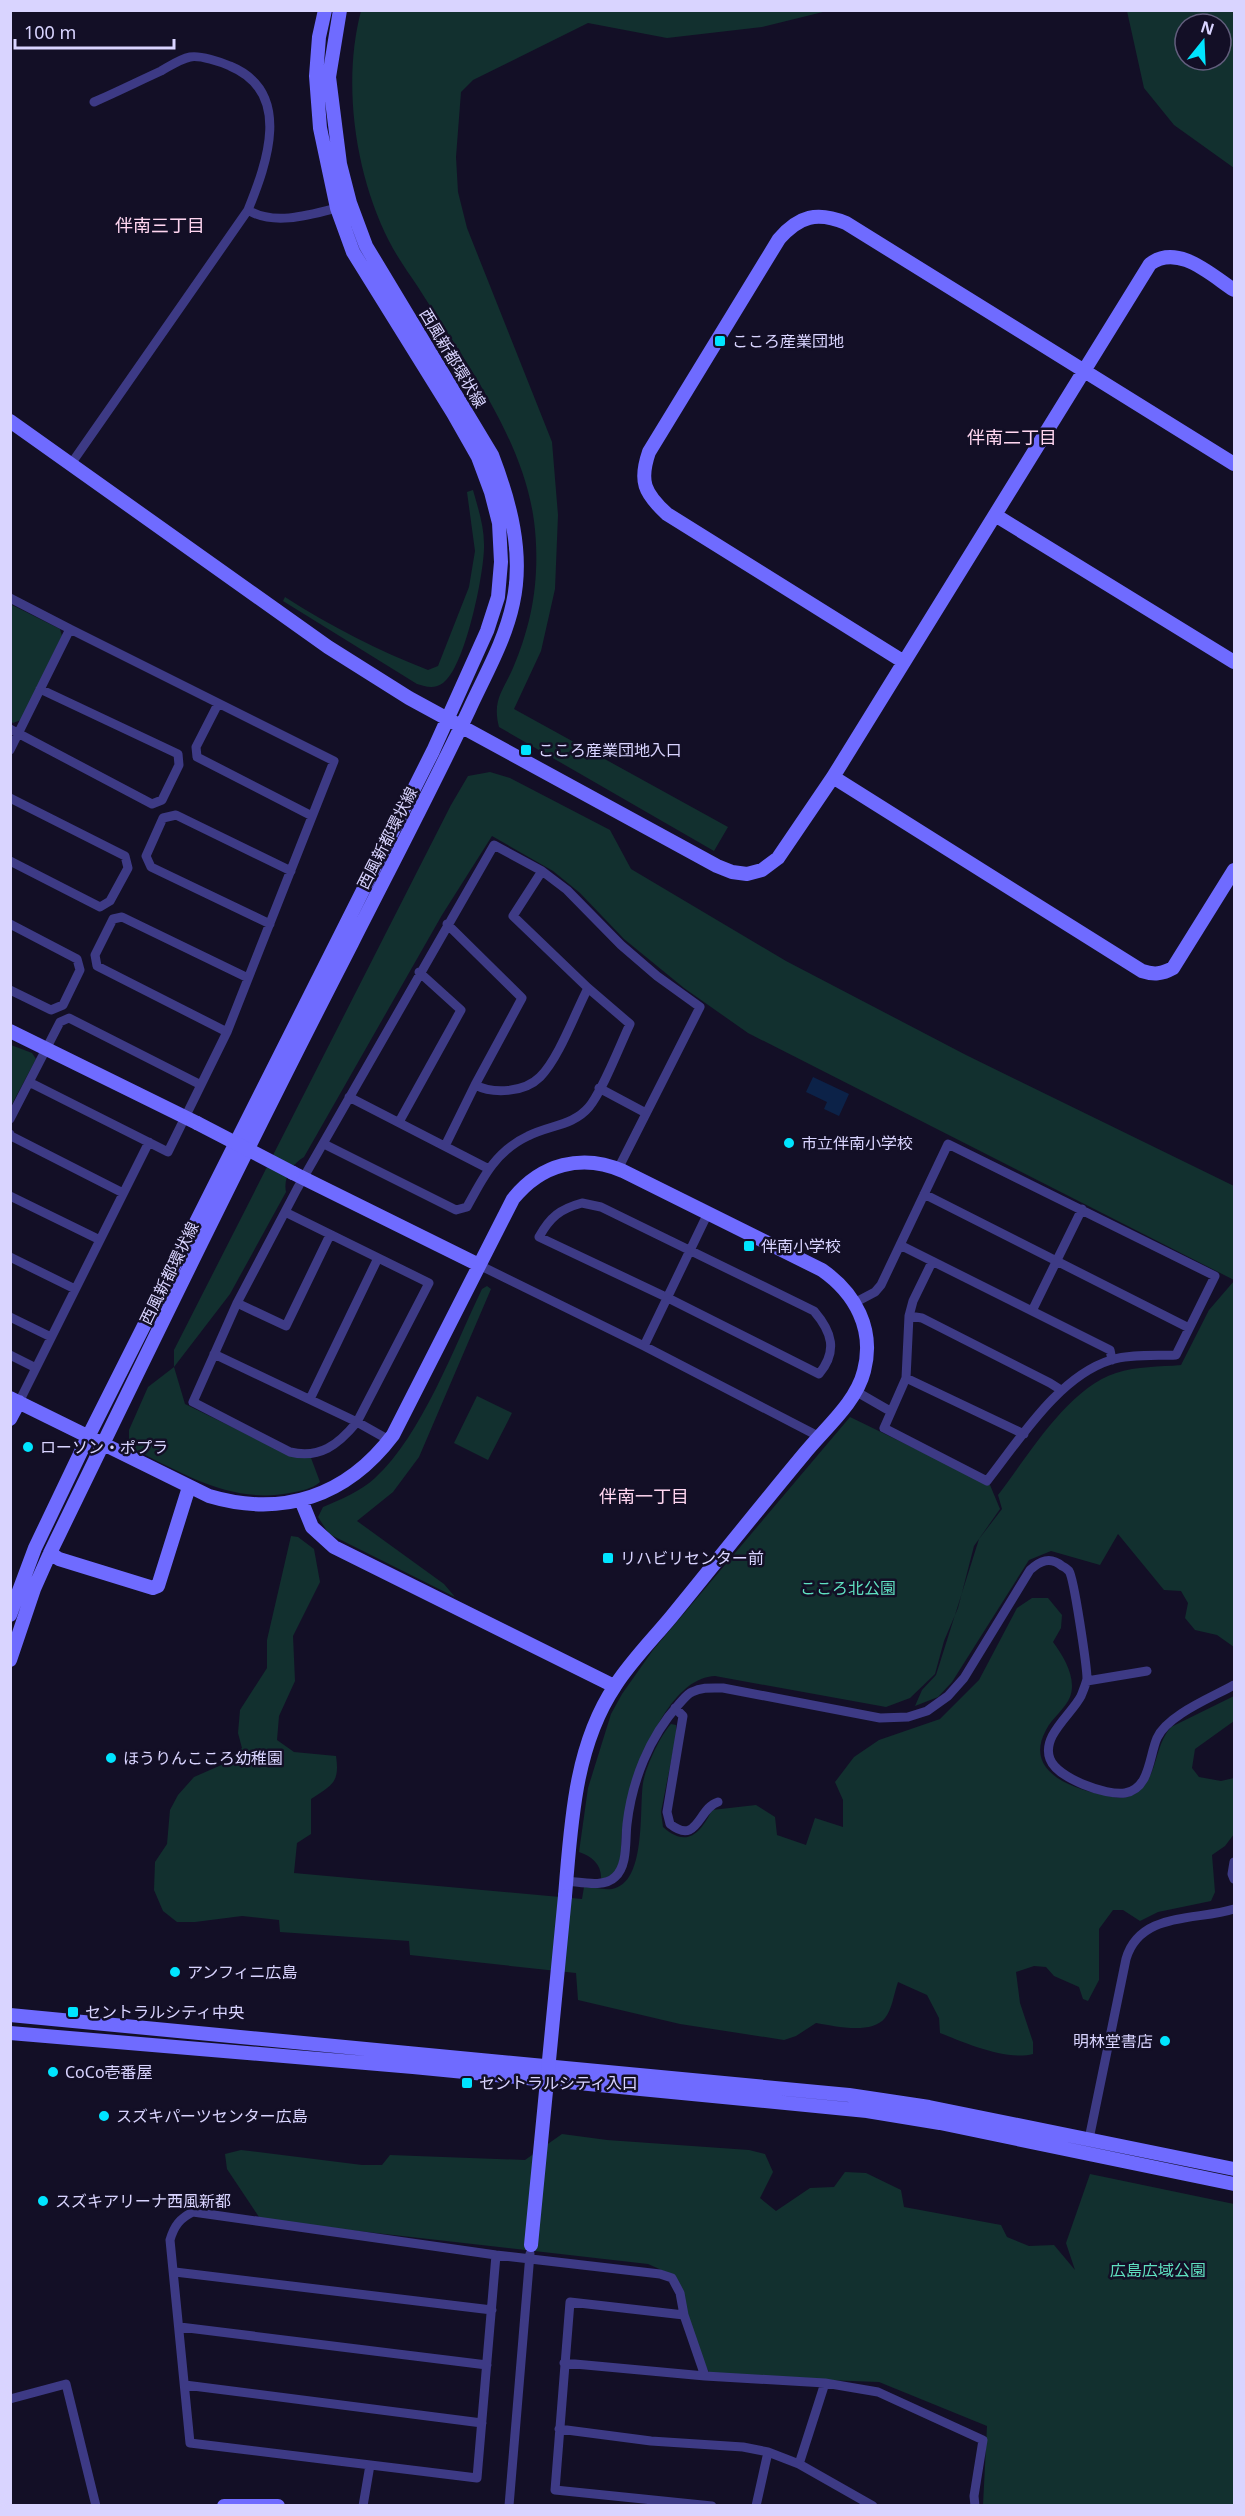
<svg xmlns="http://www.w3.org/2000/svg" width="1245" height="2516" viewBox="0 0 1245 2516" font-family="'Noto Sans','Noto Sans JP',sans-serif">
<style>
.green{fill:#12302f;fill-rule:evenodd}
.water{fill:#0c2248}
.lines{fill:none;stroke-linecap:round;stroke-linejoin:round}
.street{stroke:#3d3a85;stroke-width:9}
.secondary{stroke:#6f6bff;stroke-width:14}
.secondary-bridge{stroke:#6f6bff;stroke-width:14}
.poi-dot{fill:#00e5ff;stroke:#130f26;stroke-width:2}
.labels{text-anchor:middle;stroke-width:5;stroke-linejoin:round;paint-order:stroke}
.poi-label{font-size:16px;fill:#d9d4ff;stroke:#130f26;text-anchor:start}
.street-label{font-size:16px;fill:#d9d4ff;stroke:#130f26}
.park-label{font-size:16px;fill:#5fe0c0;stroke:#130f26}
.neighbourhood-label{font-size:18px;fill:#ffd6f0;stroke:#130f26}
</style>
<rect width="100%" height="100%" fill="#130f26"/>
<path class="green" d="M 361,11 L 827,11 L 762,27 L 667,38 L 588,23 L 473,80 L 461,92 L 456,157 L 458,192 L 467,228 L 552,442 L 558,515 L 555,589 L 541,651 L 514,709 L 728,827 L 714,851 L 499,727 C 492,700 503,691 513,668 C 520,652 526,633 530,616 C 537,586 538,551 534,521 C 523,437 462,357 418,287 C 408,272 397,257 389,241 C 355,174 342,83 361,11 Z
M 1127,11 L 1234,11 L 1234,168 L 1174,125 L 1144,88 ZM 1185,24 L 1221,24 L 1221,60 L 1185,60 Z
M 473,490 C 478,508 484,526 484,544 C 485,571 465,668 443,683 C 435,689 426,687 417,684 L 283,601 L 285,597 C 330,626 379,651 428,670 L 438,666 L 469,587 L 475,551 L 467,492 Z
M 10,604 L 60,629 L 62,636 L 21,720 L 13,723 L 10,721 Z
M 490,772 L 510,778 L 610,830 L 631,869 L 786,961 L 966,1055 L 1234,1186 L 1234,1280 L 748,1033 L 684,988 L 624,939 L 580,893 L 553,871 L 492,836 L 442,915 L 304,1157 C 292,1164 283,1178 286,1192 L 230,1294 L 174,1367 L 185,1404 L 291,1456 L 311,1458 L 320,1482 C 312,1489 300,1491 290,1493 C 233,1504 186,1475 137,1451 L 129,1443 L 129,1430 L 148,1387 L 174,1367 L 174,1350 L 451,805 L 468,776 Z
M 11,1045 L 32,1053 L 36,1059 L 11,1106 Z
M 1234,1281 L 1234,1647 L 1217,1635 L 1195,1630 L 1185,1618 L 1188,1603 L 1181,1591 L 1164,1590 L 1118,1534 L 1100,1565 L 1051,1551 L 1029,1560 L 952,1682 L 938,1697 L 915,1706 L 922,1690 L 936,1675 L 979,1539 L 1002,1509 L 998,1495 C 1029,1455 1067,1389 1116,1373 C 1137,1366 1159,1367 1181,1365 L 1209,1310 Z
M 487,1286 L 491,1289 L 419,1457 L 393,1492 L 357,1521 L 444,1584 L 455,1597 L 329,1534 L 318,1517 L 323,1507 C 340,1500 361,1491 375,1478 C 422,1435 454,1347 482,1289 Z
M 477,1396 L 512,1413 L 488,1460 L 454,1443 Z
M 850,1417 L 990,1485 L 1000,1509 L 974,1546 L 958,1608 L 944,1641 L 935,1674 L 910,1698 L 886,1707 L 715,1676 C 663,1678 632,1781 623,1824 C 620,1837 623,1853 618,1866 C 615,1874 609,1877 601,1879 C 602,1865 592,1856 579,1852 L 588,1788 L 611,1714 L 622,1694 L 653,1650 Z
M 291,1536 L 298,1537 L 314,1549 L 320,1582 L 293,1636 L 295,1681 L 279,1716 L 277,1740 L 294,1752 L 336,1756 C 340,1783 332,1785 311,1799 L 311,1834 L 297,1843 L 294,1873 L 582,1899 L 584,1887 C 592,1887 603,1890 612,1889 C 647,1883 639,1808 643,1783 C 646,1766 660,1736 671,1724 L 676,1725 L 676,1736 L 661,1812 L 663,1827 C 687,1848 700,1834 712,1810 L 756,1805 L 775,1817 L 777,1835 L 806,1845 L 815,1818 L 843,1827 L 843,1800 L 835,1782 L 854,1757 L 879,1740 L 940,1719 L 979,1680 L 1017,1608 L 1032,1598 L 1048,1598 L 1062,1615 L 1061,1628 L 1053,1642 C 1064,1657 1077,1678 1070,1697 C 1066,1708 1052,1718 1046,1730 C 1023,1772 1073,1789 1104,1795 C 1118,1799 1131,1800 1142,1788 C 1158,1771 1155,1745 1171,1727 L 1234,1696 L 1234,1721 L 1195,1749 L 1192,1768 L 1199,1777 L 1221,1781 L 1234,1778 L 1234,1834 L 1225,1846 L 1212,1855 L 1215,1892 L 1211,1901 L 1158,1912 L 1140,1921 L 1123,1910 L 1113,1910 L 1099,1929 L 1099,1980 L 1088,2001 L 1083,1999 L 1079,1987 L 1054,1976 L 1046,1967 L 1034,1966 L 1016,1972 L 1020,2003 L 1033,2042 L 1033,2054 C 1007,2061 965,2043 940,2033 L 939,2018 L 927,1995 L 898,1982 C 894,1993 892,2010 885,2018 C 871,2035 835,2026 816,2023 L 796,2036 L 784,2040 L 680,2024 L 578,2000 L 576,1973 L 410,1955 L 409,1941 L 280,1932 L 279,1920 L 242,1916 L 195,1922 L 177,1922 L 163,1911 L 154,1890 L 155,1862 L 167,1844 L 170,1810 L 178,1795 L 194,1777 L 226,1763 L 242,1748 L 238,1733 L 240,1710 L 267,1668 L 267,1640 Z
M 562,2134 L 607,2140 L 749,2150 L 765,2154 L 773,2172 L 760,2198 L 776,2211 L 810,2188 L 834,2187 L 845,2172 L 866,2173 L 901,2190 L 904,2207 L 1001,2225 L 1007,2237 L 1029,2246 L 1054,2245 L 1075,2270 L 1066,2243 L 1090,2174 L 1234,2204 L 1234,2505 L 983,2505 L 987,2426 L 879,2382 L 711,2376 L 689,2334 L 673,2275 L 648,2264 L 261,2220 L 227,2169 L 225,2154 L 241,2150 L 362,2165 L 382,2165 L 390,2155 L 525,2160 Z"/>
<path class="water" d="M 813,1077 L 849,1094 L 839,1116 L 824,1109 L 827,1102 L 806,1092 Z"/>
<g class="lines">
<path class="street" d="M 248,210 C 273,226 310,215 337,208
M 71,464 L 248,210 C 267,163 293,92 230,66 C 221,62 200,55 190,57 C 180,59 170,66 161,71 C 139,81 117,92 94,102
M 10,598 L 70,629
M 218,704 L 196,747 L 197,757 L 312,816
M 10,729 L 152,804 L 162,800 L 179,765 L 178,754 L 40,689
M 10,750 L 70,629 L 334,761 L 227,1032 L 168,1152 L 29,1082
M 10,798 L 125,856 L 128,868 L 110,901 L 100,907 L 10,861
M 10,924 L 77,959 L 80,970 L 63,1005 L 51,1010 L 10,990
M 270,924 L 151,867 L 146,856 L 163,818 L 176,815 L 291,871
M 227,1032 L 97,966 L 95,955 L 113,919 L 122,917 L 248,978
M 475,1085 C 493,1094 524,1093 540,1077 C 559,1058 575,1013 588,988
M 599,1088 L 644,1112
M 349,1097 L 487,1168
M 10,1119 L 60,1022 L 69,1018 L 201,1085
M 399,1122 L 461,1010 L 419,972
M 10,1134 L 11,1136 L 123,1193
M 324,1144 L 456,1210 L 467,1207 C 483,1177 496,1151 528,1136 C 549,1125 573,1126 589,1107 C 603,1090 620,1045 630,1024 L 588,988 L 513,916 L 542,871
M 445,1146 L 475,1085 L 522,998 L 447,924
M 924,1194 L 1189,1328
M 10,1196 L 100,1240
M 582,1203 L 601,1207 L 814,1311 C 832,1332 838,1351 819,1374 L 668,1298 L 539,1237 C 550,1217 560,1209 582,1203 Z
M 285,1212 L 429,1283 L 357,1422 C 338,1445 320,1459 290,1452 L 193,1402 L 237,1303 L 297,1189 L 494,845 L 542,871 L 567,890 L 621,945 L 657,976 L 700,1007 L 618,1169
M 900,1245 L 1110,1350 L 1112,1360
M 10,1257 L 75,1289
M 479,1265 L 644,1346 L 818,1436
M 856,1302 L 875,1292 L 881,1285 L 948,1144 L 1215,1276 L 1176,1355 C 1155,1356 1131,1354 1111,1360 C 1059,1376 1020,1439 987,1481 L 884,1428 L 906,1378 L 909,1316 L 913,1301 L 932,1262
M 237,1303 L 286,1326 L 330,1235
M 1032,1311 L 1082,1209
M 909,1316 L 922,1318 L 1050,1383 L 1061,1390
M 10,1317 L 51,1337
M 644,1346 L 708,1213
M 214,1354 L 357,1422 L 389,1440
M 10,1355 L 36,1368
M 906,1378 L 1024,1434
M 857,1392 L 890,1411
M 310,1399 L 378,1258
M 19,1402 L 149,1142
M 1087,1681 L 1147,1671
M 675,1708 L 683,1716 L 667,1812 L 670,1824 C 698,1846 698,1808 718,1802
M 1234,1862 L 1232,1874 L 1234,1879
M 566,1881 C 581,1882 604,1888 615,1877 C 628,1866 625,1840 627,1824 C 632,1781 649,1737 679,1704 C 683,1700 687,1694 692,1692 C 702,1687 712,1688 723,1688 L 880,1718 L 908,1717 L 927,1711 L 948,1696 L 964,1678 L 1030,1570 C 1040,1561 1050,1556 1062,1566 C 1065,1567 1067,1569 1069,1571 C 1074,1578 1087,1667 1087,1679 C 1086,1684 1083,1691 1081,1696 C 1072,1714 1041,1736 1050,1759 C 1057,1778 1106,1796 1125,1793 C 1150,1789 1149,1756 1157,1738 C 1167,1715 1213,1697 1234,1685
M 1089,2139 L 1126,1959 C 1140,1911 1197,1921 1234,1909
M 496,2255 L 477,2478 L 190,2443 L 170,2240 C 174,2226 180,2218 193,2212 L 496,2255 L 660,2274 L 672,2278 L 680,2293 L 684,2315 L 705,2376
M 175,2272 L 492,2310
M 684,2315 L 570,2302 L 555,2490 L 712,2506
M 180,2327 L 487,2365
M 564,2363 L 705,2376 L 825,2383 L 878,2392 L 983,2440 L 974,2496 L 975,2506
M 185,2385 L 482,2423
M 10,2399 L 66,2384 L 96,2506
M 559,2429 L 651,2441 L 743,2447 L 768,2452 L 799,2464 L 873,2506
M 799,2464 L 825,2383
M 363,2506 L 370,2465
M 509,2506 L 530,2254
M 756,2506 L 768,2452"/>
<path class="secondary" d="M 10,421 L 328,647 L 409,698 L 717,866 L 732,872 L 747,874 L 762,870 L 778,858 L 833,777 L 1150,264 C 1178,243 1211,275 1234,290
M 995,515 L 1234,662
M 904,662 L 667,514 C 644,493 639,481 649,452 L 779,239 C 799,216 817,211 846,223 L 1234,464
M 833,777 L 1142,971 C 1154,975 1162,974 1173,968 L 1234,870
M 10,1031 L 197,1123
M 293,1173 L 479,1265
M 10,1398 L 209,1496 C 283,1518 347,1496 393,1435 L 513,1199 C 541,1164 582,1153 623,1171 L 822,1270 C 855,1293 875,1329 864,1371 C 856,1403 825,1428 804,1454 C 759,1508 716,1562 672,1616 C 653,1639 631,1661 615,1686 C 574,1747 571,1826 565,1896
M 10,1419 L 19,1402
M 301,1500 L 312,1527 L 334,1547 L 614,1686
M 50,1553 L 59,1559 L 153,1588 L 158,1586 L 189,1487
M 10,1615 L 35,1548 L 88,1437 L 433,751 L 487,631 L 498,597 L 501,562 L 499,523 L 491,492 L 478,457 L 453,413 L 353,252 L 337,208 L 320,128 L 316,76 L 319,37 L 325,10
M 10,1660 L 34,1589 L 50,1553 C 149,1349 248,1145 352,943 C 391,866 432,788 469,710 C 485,675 505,641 513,603 C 524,553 510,502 492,455 L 366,246 L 350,203 L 340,164 L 329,77 L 340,10
M 10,2015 L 849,2095 L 929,2107 L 1234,2169
M 10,2033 L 413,2067 L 867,2111 L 940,2123 L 1234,2184
M 224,2506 L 278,2506"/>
<path class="secondary-bridge" d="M 197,1123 L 293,1173
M 531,2245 L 565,1896"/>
</g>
<g class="poi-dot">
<rect x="714" y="335" width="12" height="12" rx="3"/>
<rect x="520" y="744" width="12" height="12" rx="3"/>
<circle cx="789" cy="1143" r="6"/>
<rect x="743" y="1240" width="12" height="12" rx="3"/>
<circle cx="28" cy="1447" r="6"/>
<rect x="602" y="1552" width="12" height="12" rx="3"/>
<circle cx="111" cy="1758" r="6"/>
<circle cx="175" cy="1972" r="6"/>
<rect x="67" y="2006" width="12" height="12" rx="3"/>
<circle cx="1165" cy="2041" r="6"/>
<circle cx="53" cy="2072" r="6"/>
<rect x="461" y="2077" width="12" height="12" rx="3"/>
<circle cx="104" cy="2116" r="6"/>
<circle cx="43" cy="2201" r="6"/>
</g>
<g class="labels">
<g class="poi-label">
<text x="732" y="347">こころ産業団地</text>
<text x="538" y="756">こころ産業団地入口</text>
<text x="801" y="1149">市立伴南小学校</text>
<text x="761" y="1252">伴南小学校</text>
<text x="40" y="1453">ローソン・ポプラ</text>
<text x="620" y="1564">リハビリセンター前</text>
<text x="123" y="1764">ほうりんこころ幼稚園</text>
<text x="187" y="1978">アンフィニ広島</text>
<text x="85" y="2018">セントラルシティ中央</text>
<text x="1153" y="2047" text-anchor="end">明林堂書店</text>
<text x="65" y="2078">CoCo壱番屋</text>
<text x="479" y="2089">セントラルシティ入口</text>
<text x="116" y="2122">スズキパーツセンター広島</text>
<text x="55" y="2207">スズキアリーナ西風新都</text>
</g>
<g class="street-label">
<text transform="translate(453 358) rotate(59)" y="6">西風新都環状線</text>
<text transform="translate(387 838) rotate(-63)" y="6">西風新都環状線</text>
<text transform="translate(169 1273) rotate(-64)" y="6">西風新都環状線</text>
</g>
<g class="park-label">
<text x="848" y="1594">こころ北公園</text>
<text x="1158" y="2276">広島広域公園</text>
</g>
<g class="neighbourhood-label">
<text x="160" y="232">伴南三丁目</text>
<text x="1012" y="444">伴南二丁目</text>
<text x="644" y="1503">伴南一丁目</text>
</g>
</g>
<rect width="1245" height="2516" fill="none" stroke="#d9d4ff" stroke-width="24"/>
<g transform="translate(1203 42) rotate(18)"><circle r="28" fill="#130f26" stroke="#625e7d" stroke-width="1.5"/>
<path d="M0-4.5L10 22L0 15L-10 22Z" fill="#00e5ff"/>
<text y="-9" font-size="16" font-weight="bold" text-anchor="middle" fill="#d9d4ff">N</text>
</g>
<path d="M15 39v9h159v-9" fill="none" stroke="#d9d4ff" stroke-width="3"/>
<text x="24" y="39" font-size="18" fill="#d9d4ff" stroke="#130f26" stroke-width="4.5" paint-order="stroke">100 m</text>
</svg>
